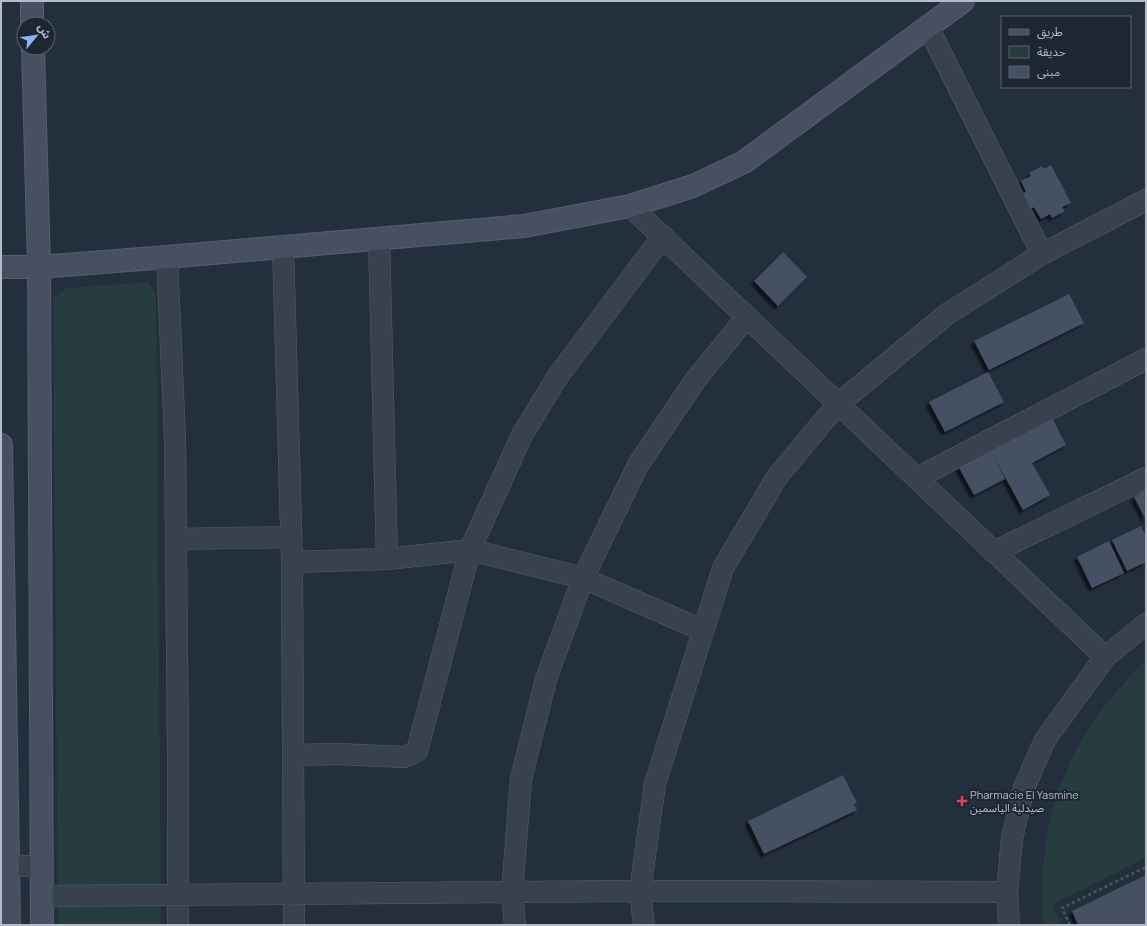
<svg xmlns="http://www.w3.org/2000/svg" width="1147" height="926" viewBox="0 0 1147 926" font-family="Manrope,'Noto Sans Arabic',sans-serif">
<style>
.green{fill:#263c3f}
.building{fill:#455162;filter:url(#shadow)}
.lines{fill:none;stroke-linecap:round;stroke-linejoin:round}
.street-casing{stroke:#565f6c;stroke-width:22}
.secondary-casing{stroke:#565f6c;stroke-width:24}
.path{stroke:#44595c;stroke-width:2.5;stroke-dasharray:3 3;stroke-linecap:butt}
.street{stroke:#38414e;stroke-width:21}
.secondary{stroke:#465061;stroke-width:22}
.health-dot{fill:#e0444e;stroke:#1d2633;stroke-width:1.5}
.labels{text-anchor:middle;stroke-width:4;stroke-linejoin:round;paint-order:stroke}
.poi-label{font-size:11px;fill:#b4bcc9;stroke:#1d2633;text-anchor:start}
</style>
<defs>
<filter id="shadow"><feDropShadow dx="-3.5" dy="3.5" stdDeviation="1" flood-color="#0009"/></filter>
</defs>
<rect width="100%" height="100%" fill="#242f3e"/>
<path class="green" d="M 148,282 L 156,295 L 161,925 L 58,925 L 53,298 L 67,288 Z
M 1146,661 L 1146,858 L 1052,905 L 1061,925 L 1043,925 C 1042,894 1042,865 1047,834 C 1057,777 1087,722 1127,680 C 1133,674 1139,666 1146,661 Z"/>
<path class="building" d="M 1051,165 L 1071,203 L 1062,207 L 1065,211 L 1052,218 L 1050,214 L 1041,219 L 1034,207 L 1031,209 L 1023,193 L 1026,192 L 1021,181 L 1031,176 L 1029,173 L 1042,166 L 1044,169 Z
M 783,252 L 807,277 L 778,306 L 754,281 Z
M 1069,294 L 1084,323 L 989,370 L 974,341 Z
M 988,372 L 1004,402 L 945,432 L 929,402 Z
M 1050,414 L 1066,445 L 1032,463 L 1050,495 L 1023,510 L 992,453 L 1005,479 L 974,495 L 957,464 Z
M 1146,490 L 1146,520 L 1134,497 Z
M 1141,526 L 1146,537 L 1146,562 L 1127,571 L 1112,540 Z
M 1109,541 L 1124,573 L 1092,588 L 1077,557 Z
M 843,775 L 857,803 L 854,804 L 857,810 L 764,854 L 748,821 Z
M 1146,875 L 1146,925 L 1078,925 L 1072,911 Z"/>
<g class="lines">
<defs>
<path id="street" d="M 928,27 L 1042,254
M 630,206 L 1105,657
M 379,238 L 387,559
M 283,246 L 292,562 L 294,925
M 167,257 L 175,438 L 178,755 L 178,925
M 917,478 L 1146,359
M 176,539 L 290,537
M 994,552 L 1146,478
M 292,562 L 387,559 L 470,550 L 583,578 L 702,630
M 294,755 L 338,754 L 405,757 L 417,751 L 470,550 L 522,435 L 558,376 L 663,236
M 1,855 L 9,865 L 42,867
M 42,896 L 640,891 L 1007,892
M 515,925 L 512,892 L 521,779 L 546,679 L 583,578 L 638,465 L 696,379 L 747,317
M 644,925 L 640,891 L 655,784 L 723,568 L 777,477 L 837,405 L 947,314 L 1042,254 L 1146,200
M 1009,925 L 1007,892 L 1012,838 L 1024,788 L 1045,740 L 1105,657 L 1146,624"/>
<path id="secondary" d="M 32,1 L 32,24
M 33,48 L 39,267 L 42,925
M 1,267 L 39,267 L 167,257 L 524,226 L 630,206 L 693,186 L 744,162 L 963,1
M 1,445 L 9,925"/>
</defs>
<use href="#street" class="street-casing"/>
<use href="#secondary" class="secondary-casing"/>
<path class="path" d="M 1070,925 L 1062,908 L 1146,867"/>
<use href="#street" class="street"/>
<use href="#secondary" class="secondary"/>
</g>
<path class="health-dot" d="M960 795h4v4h4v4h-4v4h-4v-4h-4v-4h4z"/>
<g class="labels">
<g class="poi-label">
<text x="970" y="799">Pharmacie El Yasmine<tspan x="970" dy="13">صيدلية الياسمين</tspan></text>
</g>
</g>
<rect width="1147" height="926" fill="none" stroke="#b4bcc9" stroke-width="4"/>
<rect x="1001" y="16" width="130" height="72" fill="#1d2633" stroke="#59626f"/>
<rect x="1009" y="29" width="20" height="6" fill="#465061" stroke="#59626f"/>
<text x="1037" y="36" font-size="12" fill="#b4bcc9">طريق</text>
<rect x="1009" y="46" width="20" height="12" fill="#263c3f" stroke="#59626f"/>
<text x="1037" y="56" font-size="12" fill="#b4bcc9">حديقة</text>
<rect x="1009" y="66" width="20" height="12" fill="#455162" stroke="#59626f"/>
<text x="1037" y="76" font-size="12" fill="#b4bcc9">مبنى</text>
<g transform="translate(36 36) rotate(61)"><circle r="19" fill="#1d2633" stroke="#59626f"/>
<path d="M0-3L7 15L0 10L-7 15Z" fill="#8ab4f8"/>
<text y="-6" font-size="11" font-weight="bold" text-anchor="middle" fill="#b4bcc9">ش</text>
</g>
</svg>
